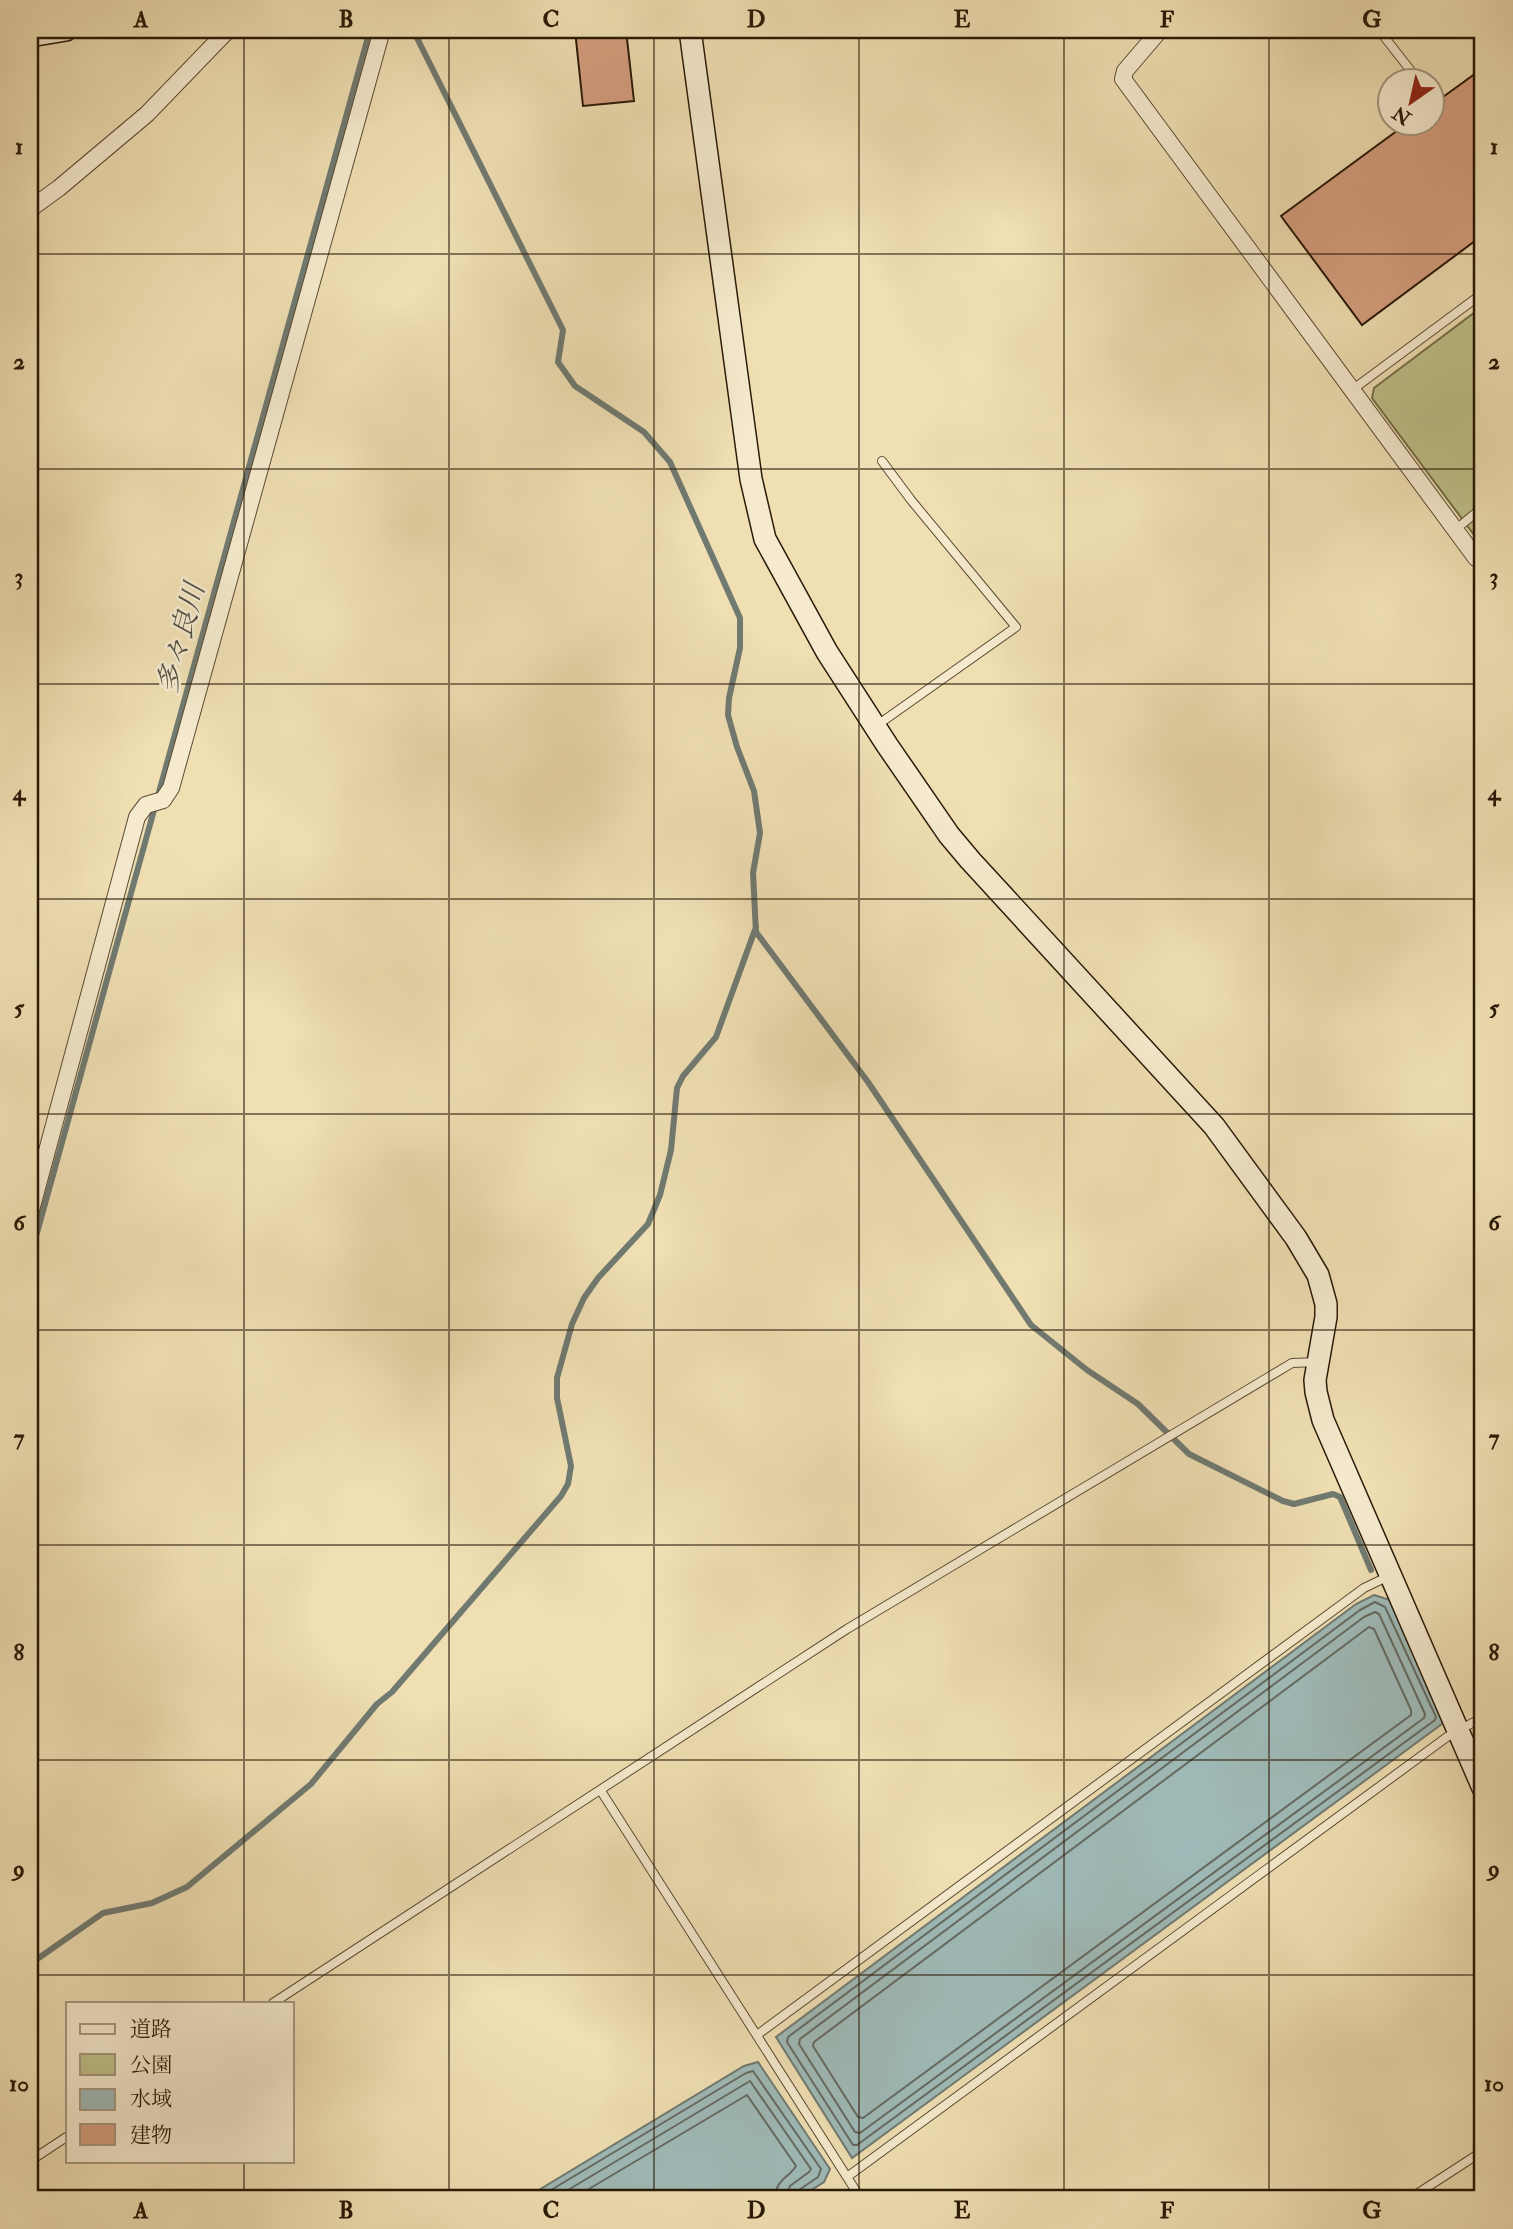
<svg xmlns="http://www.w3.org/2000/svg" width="1513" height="2229" viewBox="0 0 1513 2229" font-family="'IM FELL Double Pica','Noto Serif JP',serif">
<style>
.green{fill:#bec089;stroke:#746d48;stroke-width:2}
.water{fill:#9fbab8;stroke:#707a71;stroke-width:2}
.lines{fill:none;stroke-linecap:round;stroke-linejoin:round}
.shore{stroke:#646a60;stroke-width:2}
.stream{stroke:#707a71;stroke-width:6}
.building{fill:#d59e7f;stroke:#2a1a07;stroke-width:2}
.lane-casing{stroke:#5b4b32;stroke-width:10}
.street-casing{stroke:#5b4b32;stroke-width:18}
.secondary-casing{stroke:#2a1a07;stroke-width:24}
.lane{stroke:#f5eace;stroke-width:8}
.street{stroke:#f5eace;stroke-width:16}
.secondary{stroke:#f5eace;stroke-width:21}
.grid{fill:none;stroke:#2a1a07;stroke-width:2;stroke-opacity:0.55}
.labels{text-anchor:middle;stroke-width:5;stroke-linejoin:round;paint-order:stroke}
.water-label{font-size:28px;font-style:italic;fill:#535245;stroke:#f5eace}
.neatline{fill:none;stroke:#2a1a07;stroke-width:2.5}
.grid-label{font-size:23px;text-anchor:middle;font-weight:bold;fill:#2a1a07}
</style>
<rect width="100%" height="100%" fill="#efdfb3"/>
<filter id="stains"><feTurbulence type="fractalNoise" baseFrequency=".00286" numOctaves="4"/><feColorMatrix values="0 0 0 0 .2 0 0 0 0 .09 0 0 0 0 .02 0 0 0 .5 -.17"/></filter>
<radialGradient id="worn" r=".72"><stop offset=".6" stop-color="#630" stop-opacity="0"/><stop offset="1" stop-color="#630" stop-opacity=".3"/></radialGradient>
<path class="green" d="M 1483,306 L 1483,547 L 1372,398 L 1374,388 Z"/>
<path class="water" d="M 1374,1595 L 1390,1600 L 1446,1721 L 852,2158 L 776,2037 L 1356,1604 Z
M 758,2062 L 830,2169 L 824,2182 L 797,2199 L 524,2199 L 744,2066 Z"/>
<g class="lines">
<path class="shore" d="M 1375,1602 L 1385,1607 L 1436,1717 L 1435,1720 L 857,2145 L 853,2145 L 787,2042 L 788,2037 L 1360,1610 Z
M 1375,1612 L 1379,1614 L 1425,1714 L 1424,1718 L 860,2133 L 855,2132 L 799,2044 L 800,2039 L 1364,1617 Z
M 1369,1627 L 1374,1629 L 1411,1710 L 1411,1715 L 863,2118 L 858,2117 L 813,2046 L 814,2042 Z
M 536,2199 L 746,2073 L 753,2071 L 821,2169 L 818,2177 L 796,2192 L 794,2199
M 553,2199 L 750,2081 L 811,2169 L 809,2172 L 790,2186 L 785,2199
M 572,2199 L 747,2095 L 796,2166 C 788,2179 776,2178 775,2199"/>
<path class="stream" d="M 413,30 L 563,330 L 558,362 L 575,386 L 644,432 L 670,462 L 740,618 L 740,648 L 729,698 L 728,715 L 737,747 L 754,791 L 760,833 L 753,873 L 756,932 L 868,1082 L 1031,1325 L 1087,1370 L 1138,1404 L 1189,1454 L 1283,1501 L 1294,1504 L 1333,1494 L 1340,1497 L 1371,1570
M 30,1258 L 370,30
M 30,1964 L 103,1913 L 152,1903 L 187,1887 L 311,1784 L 377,1704 L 392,1692 L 561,1496 L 568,1484 L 571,1466 L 557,1398 L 557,1378 L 572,1324 L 584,1298 L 598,1278 L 648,1224 L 660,1195 L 671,1150 L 677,1088 L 683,1076 L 716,1037 L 756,927"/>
</g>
<path class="building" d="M 575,30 L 626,30 L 634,101 L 583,106 Z
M 1483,68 L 1483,235 L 1362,325 L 1281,216 L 1409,122 L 1432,122 L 1432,105 Z"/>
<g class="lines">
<defs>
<path id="lane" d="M 1379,30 L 1418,80
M 1352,390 L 1483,293
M 1455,530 L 1483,507
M 876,726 L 1016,627 L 911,500 L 882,461
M 601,1791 L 861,2199
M 273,2003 L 847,1629 L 1292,1363 L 1317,1362
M 757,2035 L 1364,1588 L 1389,1576
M 30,2161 L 68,2136
M 847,2177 L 1447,1737 L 1483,1717
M 1409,2199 L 1483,2151"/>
<path id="street" d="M 1160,30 L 1125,71 L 1123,79 L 1476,558
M 30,209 L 59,188 L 147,114 L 228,30
M 30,1214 L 137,817 L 146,805 L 163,800 L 171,788 L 382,30"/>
<path id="secondary" d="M 690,30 L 751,479 L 765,539 L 827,652 L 887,745 L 949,835 L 970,860 L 1214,1126 L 1296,1238 L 1318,1275 L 1326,1304 L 1326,1317 L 1315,1380 L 1316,1392 L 1323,1420 L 1483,1788
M 30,36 L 66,30"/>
</defs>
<use href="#lane" class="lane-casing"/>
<use href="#street" class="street-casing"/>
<use href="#secondary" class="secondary-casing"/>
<use href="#lane" class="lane"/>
<use href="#street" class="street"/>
<use href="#secondary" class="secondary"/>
</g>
<path class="grid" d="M 244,30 L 244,2003M 449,30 L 449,2199M 654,30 L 654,2199M 859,30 L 859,2199M 1064,30 L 1064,2199M 1269,30 L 1269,2199M 30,254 L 1483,254M 30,469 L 1483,469M 30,684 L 1483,684M 30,899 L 1483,899M 30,1114 L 1483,1114M 30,1330 L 1483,1330M 30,1545 L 1483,1545M 30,1760 L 1483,1760M 30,1975 L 1483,1975M 244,2161 L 244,2199"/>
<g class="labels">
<g class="water-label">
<text transform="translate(180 638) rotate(-75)" y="10">多々良川</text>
</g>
</g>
<rect width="1513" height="2229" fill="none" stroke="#efdfb3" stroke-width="77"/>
<rect x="66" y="2002" width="228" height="161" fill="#f5eace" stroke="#a4977e" stroke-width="2"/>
<rect x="80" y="2024" width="35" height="10" fill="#f5eace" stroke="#a4977e" stroke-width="2"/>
<text x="130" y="2036" font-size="21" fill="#2a1a07">道路</text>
<rect x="80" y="2054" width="35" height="21" fill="#bec089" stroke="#a4977e" stroke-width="2"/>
<text x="130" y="2072" font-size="21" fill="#2a1a07">公園</text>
<rect x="80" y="2089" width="35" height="21" fill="#9fbab8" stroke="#a4977e" stroke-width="2"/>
<text x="130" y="2106" font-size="21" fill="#2a1a07">水域</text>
<rect x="80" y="2124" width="35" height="21" fill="#d59e7f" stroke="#a4977e" stroke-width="2"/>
<text x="130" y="2142" font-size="21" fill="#2a1a07">建物</text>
<g transform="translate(1411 102) rotate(214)"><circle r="33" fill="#f5eace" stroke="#a4977e" stroke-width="2"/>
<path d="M0-5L12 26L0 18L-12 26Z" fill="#8f2418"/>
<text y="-10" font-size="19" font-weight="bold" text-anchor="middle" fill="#2a1a07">N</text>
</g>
<rect x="38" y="38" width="1436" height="2152" class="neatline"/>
<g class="grid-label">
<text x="141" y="27">A</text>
<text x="346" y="27">B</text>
<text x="551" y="27">C</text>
<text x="756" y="27">D</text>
<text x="962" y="27">E</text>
<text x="1167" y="27">F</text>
<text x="1372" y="27">G</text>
<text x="19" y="154">1</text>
<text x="1494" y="154">1</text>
<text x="19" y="369">2</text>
<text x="1494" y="369">2</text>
<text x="19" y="584">3</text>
<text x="1494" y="584">3</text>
<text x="19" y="800">4</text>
<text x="1494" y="800">4</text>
<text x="19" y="1015">5</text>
<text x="1494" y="1015">5</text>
<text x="19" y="1230">6</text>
<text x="1494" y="1230">6</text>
<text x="19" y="1445">7</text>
<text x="1494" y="1445">7</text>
<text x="19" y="1660">8</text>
<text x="1494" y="1660">8</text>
<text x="19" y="1876">9</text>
<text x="1494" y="1876">9</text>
<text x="19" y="2091">10</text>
<text x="1494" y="2091">10</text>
<text x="141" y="2218">A</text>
<text x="346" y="2218">B</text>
<text x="551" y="2218">C</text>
<text x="756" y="2218">D</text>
<text x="962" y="2218">E</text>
<text x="1167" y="2218">F</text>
<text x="1372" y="2218">G</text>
</g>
<rect width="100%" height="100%" filter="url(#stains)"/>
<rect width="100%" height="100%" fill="url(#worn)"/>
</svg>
